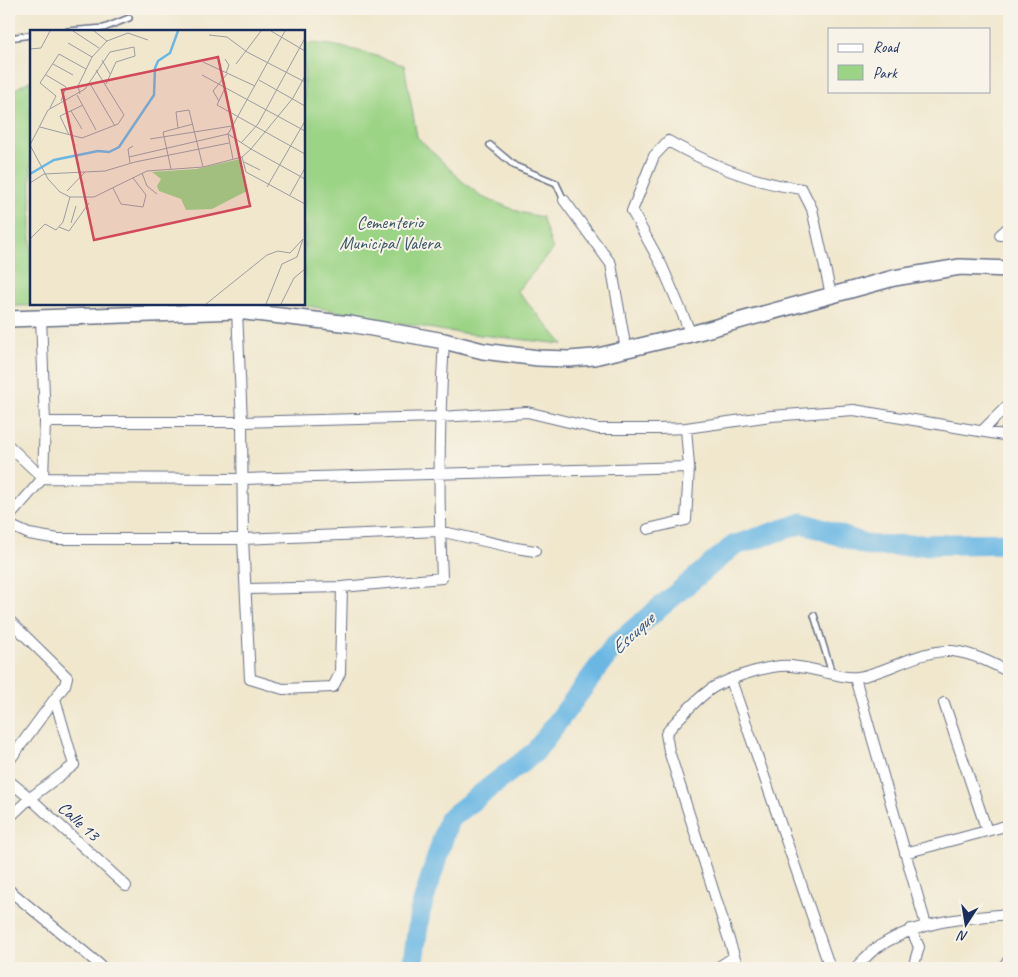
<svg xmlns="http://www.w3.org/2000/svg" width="1018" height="977" viewBox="0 0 1018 977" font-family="Caveat,sans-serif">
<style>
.green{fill:#9cd486;stroke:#5c8272}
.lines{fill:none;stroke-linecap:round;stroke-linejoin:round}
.river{stroke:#6bb7e4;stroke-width:21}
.service-casing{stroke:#666f85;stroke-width:8}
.minor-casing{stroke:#666f85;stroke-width:12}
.secondary-casing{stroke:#666f85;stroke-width:18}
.service{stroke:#fff;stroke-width:5}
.minor{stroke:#fff;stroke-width:10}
.secondary{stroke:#fff;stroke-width:15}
.labels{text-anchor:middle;stroke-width:4;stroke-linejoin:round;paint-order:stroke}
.park-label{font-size:18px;fill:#3b5868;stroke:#f7f3e8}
.street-label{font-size:18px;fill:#1b2f5e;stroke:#f7f3e8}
.water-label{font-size:19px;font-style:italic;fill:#335886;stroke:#f7f3e8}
.inset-river{fill:none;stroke:#6bb7e4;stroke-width:2.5}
.inset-road{fill:none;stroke:#9b9da1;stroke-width:1}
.view{fill:#d1495b;fill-opacity:0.15;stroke:#d1495b;stroke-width:2.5}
.inset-edge{fill:none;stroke:#1b2f5e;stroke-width:2.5}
</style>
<rect width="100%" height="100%" fill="#f7f3e8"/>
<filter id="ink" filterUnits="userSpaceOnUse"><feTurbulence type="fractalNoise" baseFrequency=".02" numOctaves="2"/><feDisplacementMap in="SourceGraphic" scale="10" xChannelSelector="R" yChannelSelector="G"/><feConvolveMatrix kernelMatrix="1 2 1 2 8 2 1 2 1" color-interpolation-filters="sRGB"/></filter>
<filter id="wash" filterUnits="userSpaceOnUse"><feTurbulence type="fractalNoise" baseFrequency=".0096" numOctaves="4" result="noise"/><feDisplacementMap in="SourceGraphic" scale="20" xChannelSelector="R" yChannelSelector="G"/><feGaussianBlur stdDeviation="1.12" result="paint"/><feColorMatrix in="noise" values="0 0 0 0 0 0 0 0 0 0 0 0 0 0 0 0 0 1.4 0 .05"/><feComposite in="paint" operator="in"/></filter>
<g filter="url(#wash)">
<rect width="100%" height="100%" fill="#f0e7cd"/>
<path class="green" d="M 304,43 C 338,43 371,54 404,65 L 417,137 L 462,181 L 482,197 L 523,213 L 542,217 L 553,250 L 517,291 L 563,344 L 445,331 L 297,304 L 304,304 Z
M 31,80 L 31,304 L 207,304 L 9,306 L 9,93 Z"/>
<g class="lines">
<path class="river" d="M 412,968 L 420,912 L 449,819 L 535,752 L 615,645 L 733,546 L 803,523 L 870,546 L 1009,543"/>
</g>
</g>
<g filter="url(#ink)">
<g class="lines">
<defs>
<path id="service" d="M 68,31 L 104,28 L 129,18
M 9,38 L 31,35
M 490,145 L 515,166 L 556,183 L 564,200
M 814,615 L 830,667 L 830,673"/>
<path id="minor" d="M 564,200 L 611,264 L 626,350
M 1000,235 L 1009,227
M 237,311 L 242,422 L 243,539 L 250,679 L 283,689 L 333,687 L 340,673 L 342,587
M 41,317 L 45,422 L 43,478
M 691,334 L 662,266 L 632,211 L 654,156 L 668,141 C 714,166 750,182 802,189 L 812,209 L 831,295
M 45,422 L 242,422 L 439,417 L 527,412 L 598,429 L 659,429 L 686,428 L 771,416 L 854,410 L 1009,436
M 982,431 L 1009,404
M 9,446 L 43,478
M 43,478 L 243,479 L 689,467
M 9,517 L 43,478
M 9,525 L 29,534 L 58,539 L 243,539 L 439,531 L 516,548 L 535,551
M 648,529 L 686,520 L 689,467 L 686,428
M 246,589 L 342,587 L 442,578 C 438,499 439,421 444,341
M 9,620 L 67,677 L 65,685 L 9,761
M 855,678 L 926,925
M 731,680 L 830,968
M 944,703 L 987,831
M 9,781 L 30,798 L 126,886
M 9,818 L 30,798 L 74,765 L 55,699
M 905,853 L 1009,825
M 9,890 L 100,965
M 911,929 L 919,947 L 913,968
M 717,968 L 734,957
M 738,968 L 669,751 L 666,734 C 674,722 702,694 714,687 C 732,677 771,664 791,666 C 802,667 813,669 824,672 C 836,674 846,679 858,677 C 889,672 920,649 952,651 C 972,653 992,663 1009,672
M 855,968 C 862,962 868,954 875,949 C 915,921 962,918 1009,914
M 1002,968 L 1009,960"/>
<path id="secondary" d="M 9,319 L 237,311 L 350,324 L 444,341 L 483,351 L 538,358 L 569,359 L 594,357 L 691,334 L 894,278 L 960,267 L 1009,269"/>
</defs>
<use href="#service" class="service-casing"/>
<use href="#minor" class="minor-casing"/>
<use href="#secondary" class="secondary-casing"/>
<use href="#service" class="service"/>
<use href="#minor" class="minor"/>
<use href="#secondary" class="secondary"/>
</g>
</g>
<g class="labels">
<g class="park-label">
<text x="390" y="228">Cementerio<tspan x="390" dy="21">Municipal Valera</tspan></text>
</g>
<g class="street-label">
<text transform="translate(79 821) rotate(42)" y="6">Calle 13</text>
</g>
<g class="water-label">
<text transform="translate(632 633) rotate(-43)" y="7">Escuque</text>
</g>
</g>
<g transform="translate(30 30)">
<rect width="275" height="275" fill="#f0e7cd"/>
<path d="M 210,129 L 217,161 L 182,179 L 156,180 L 151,169 L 129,161 L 127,156 L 131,149 L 122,142 L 166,139 Z" fill="#9cd486"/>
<path class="inset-river" d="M 0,144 L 24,130 L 68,121 L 79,122 L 89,117 L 124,65 L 125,38 L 128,31 L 140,23 L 148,1"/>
<path class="inset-road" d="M 43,1 L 69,18M 64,1 L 77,11M 241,1 L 275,21M 179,5 L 197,7 L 217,22 L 275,52M 38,13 L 62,27M 0,19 L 11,18 L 20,1M 195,29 L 199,35 L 196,43M 72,30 L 80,44M 173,32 L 225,56M 23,34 L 43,45M 206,34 L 231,1M 16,45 L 36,57 L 31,71M 172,45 L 275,101M 229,50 L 275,76M 59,52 L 85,96M 195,58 L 187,75 L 275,124M 50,64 L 48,56 L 62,27 L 77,11 L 98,3 L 118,10M 47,65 L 66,100M 189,71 L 183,61 L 197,44M 20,78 L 26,66 L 10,53 L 29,24 L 56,39M 41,81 L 52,99M 10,97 L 52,108 L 88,94 L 94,85 L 66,40M 148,98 L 146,82 L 159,80 L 173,137M 198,104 L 255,1M 198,104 L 221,119 L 263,68 L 275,46M 198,104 L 203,129M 39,105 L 30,86 L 53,75M 120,109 L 202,96M 211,113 L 228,94 L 275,8M 0,115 L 18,80 L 55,59 L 80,22 L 104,17 L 105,26 L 86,32 L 76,54M 0,115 L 18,149 L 30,162 L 40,167 L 64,167 L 117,141 L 173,137 L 212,127 L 221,119 L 275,149M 99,127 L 198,104M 212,127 L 216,142 L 275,174M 214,132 L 230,140M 100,133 L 98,119 L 103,116M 141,139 L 133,102 L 163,94M 112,143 L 117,156 L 127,164M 0,153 L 14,144 L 75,141 L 105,132 L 199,113M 237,157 L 275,91M 83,158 L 91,174 L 113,177 L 116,165 L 103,148M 37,161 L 55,142M 260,165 L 275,138M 41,193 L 46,176M 29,197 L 39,201 L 59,173M 0,209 L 15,194 L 26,200 L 33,192 L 40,167M 176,274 L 237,225 L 248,221 L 260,223 L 273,209 L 267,227 L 252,234 L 236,274M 251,274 L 264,248 L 275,239"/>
<path class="view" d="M 188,27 L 220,176 L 64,210 L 32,60 Z"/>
<rect width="275" height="275" class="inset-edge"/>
</g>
<rect width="1018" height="977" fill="none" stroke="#f7f3e8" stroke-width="30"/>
<rect x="828" y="28" width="162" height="65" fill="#f7f3e8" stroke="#9fa5b1"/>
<rect x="838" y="44" width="25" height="8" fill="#ffffff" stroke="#9fa5b1"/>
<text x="873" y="52" font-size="15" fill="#1b2f5e">Road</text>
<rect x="838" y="65" width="25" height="15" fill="#9cd486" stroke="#9fa5b1"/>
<text x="873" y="78" font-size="15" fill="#1b2f5e">Park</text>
<g transform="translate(966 924) rotate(192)" stroke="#f7f3e8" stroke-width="4" paint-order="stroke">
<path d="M0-4L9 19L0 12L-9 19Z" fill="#1b2f5e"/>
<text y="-8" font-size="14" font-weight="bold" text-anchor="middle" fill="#1b2f5e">N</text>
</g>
</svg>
